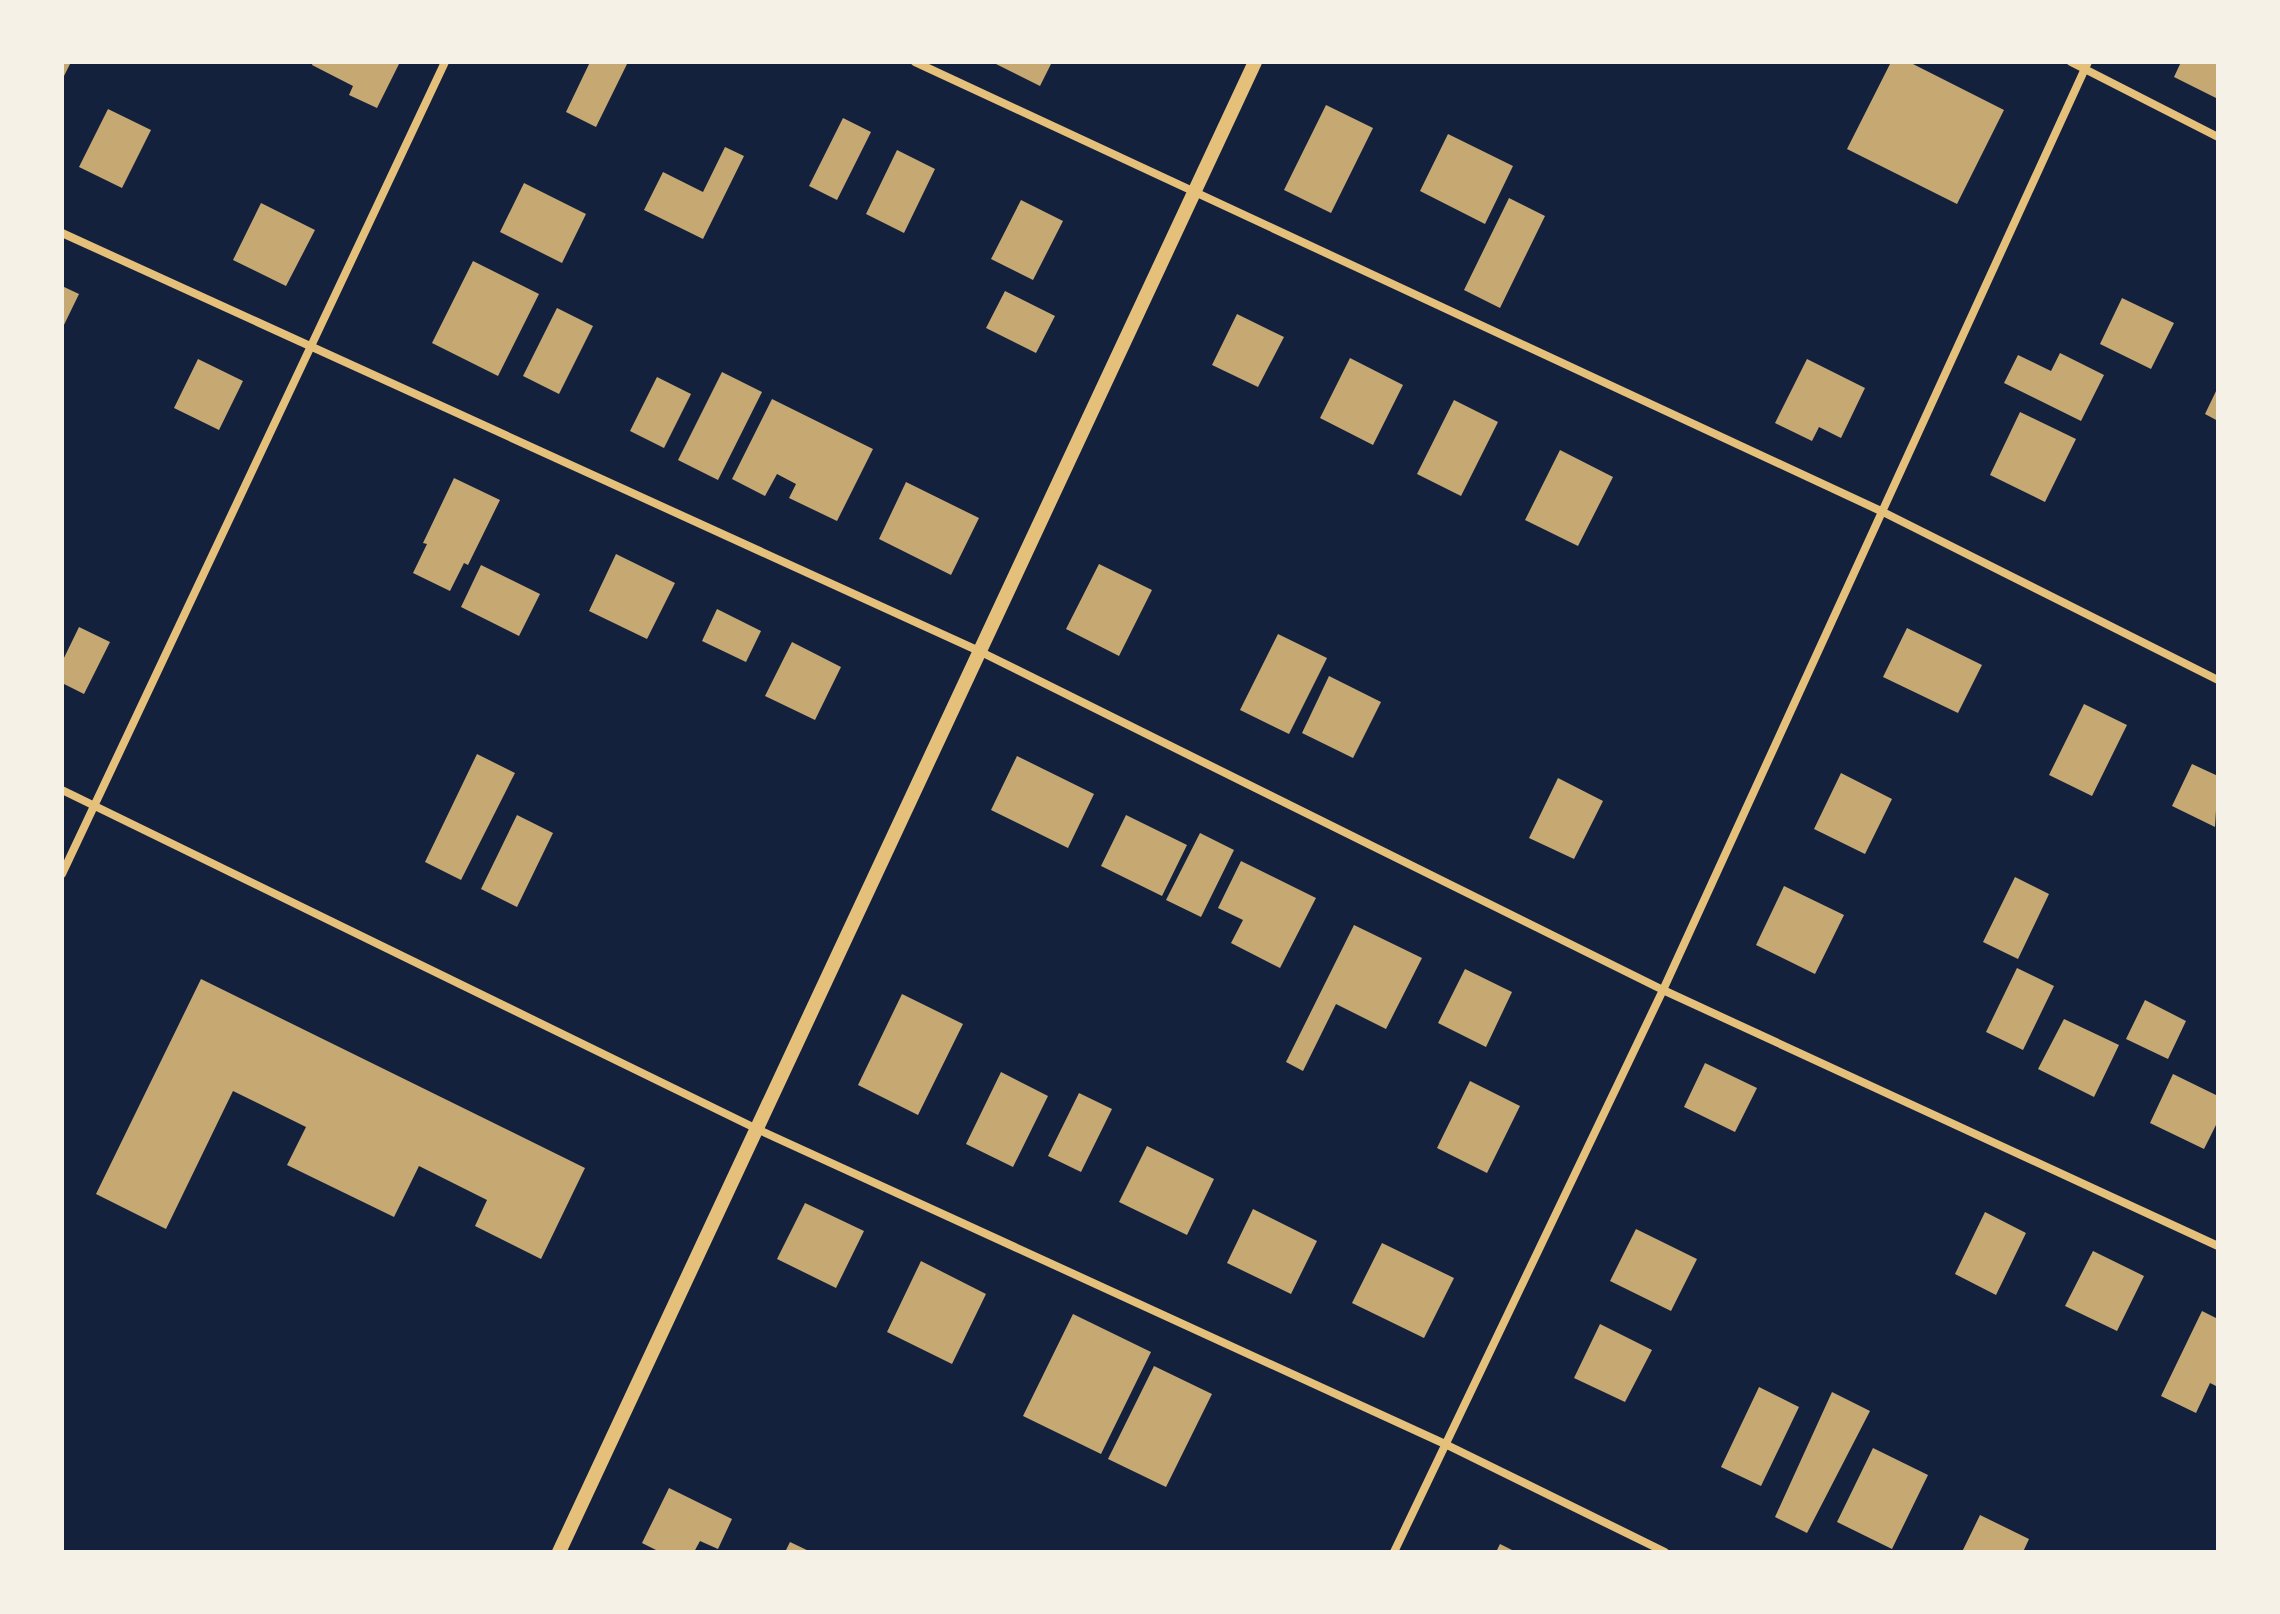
<svg xmlns="http://www.w3.org/2000/svg" width="2280" height="1614" viewBox="0 0 2280 1614" font-family="Rubik,sans-serif">
<style>
.building{fill:#c6a872}
.lines{fill:none;stroke-linecap:round;stroke-linejoin:round}
.minor{stroke:#e5c07b;stroke-width:8}
.tertiary{stroke:#e5c07b;stroke-width:14}
</style>
<rect width="100%" height="100%" fill="#14213d"/>
<path class="building" d="M 62,62 L 71,62 L 62,80 Z
M 313,62 L 400,62 L 377,108 L 349,95 L 353,86 L 312,65 Z
M 590,62 L 628,62 L 596,127 L 566,112 Z
M 992,62 L 1052,62 L 1040,86 Z
M 1891,62 L 1909,62 L 2004,110 L 1957,204 L 1847,149 Z
M 2181,62 L 2218,62 L 2218,99 L 2174,77 Z
M 1326,105 L 1373,128 L 1331,213 L 1284,190 Z
M 108,109 L 151,130 L 122,188 L 79,167 Z
M 843,118 L 871,132 L 837,200 L 809,186 Z
M 1448,134 L 1513,166 L 1485,224 L 1420,191 Z
M 725,147 L 744,156 L 703,239 L 644,210 L 663,172 L 703,192 Z
M 897,150 L 935,169 L 904,233 L 866,214 Z
M 524,183 L 586,214 L 562,263 L 500,232 Z
M 1509,198 L 1545,216 L 1500,308 L 1464,290 Z
M 1021,200 L 1063,221 L 1033,280 L 991,259 Z
M 261,203 L 315,230 L 286,286 L 233,260 Z
M 473,261 L 539,294 L 498,376 L 432,343 Z
M 62,286 L 79,294 L 62,329 Z
M 1005,291 L 1055,316 L 1036,353 L 986,328 Z
M 2122,298 L 2174,323 L 2151,369 L 2100,344 Z
M 557,308 L 593,326 L 559,394 L 523,376 Z
M 1237,314 L 1284,337 L 1258,387 L 1212,365 Z
M 2060,353 L 2104,375 L 2081,421 L 2004,383 L 2018,355 L 2051,371 Z
M 1350,358 L 1403,385 L 1373,445 L 1320,418 Z
M 198,359 L 243,381 L 219,430 L 174,408 Z
M 1807,359 L 1865,388 L 1841,438 L 1819,427 L 1812,441 L 1775,423 Z
M 722,372 L 762,392 L 718,480 L 678,460 Z
M 657,377 L 691,394 L 664,448 L 630,431 Z
M 2218,387 L 2218,421 L 2205,414 Z
M 772,399 L 873,449 L 837,521 L 789,498 L 796,484 L 777,474 L 765,496 L 732,479 Z
M 1454,400 L 1498,422 L 1461,496 L 1417,474 Z
M 2020,412 L 2076,439 L 2045,502 L 1990,475 Z
M 1560,450 L 1613,477 L 1578,546 L 1525,520 Z
M 454,478 L 500,500 L 468,565 L 464,563 L 450,591 L 413,573 L 427,544 L 423,543 Z
M 906,482 L 979,518 L 951,575 L 879,539 Z
M 616,554 L 675,583 L 647,639 L 589,611 Z
M 1099,564 L 1152,590 L 1119,656 L 1066,629 Z
M 481,565 L 540,594 L 519,636 L 461,607 Z
M 717,609 L 761,631 L 746,662 L 702,641 Z
M 79,627 L 110,642 L 84,694 L 62,683 L 62,662 Z
M 1907,628 L 1982,665 L 1958,713 L 1883,677 Z
M 1278,634 L 1327,658 L 1289,734 L 1240,710 Z
M 792,642 L 841,667 L 815,720 L 765,696 Z
M 1329,676 L 1381,702 L 1353,758 L 1302,733 Z
M 2084,704 L 2127,725 L 2092,796 L 2049,775 Z
M 477,754 L 515,773 L 461,880 L 425,862 Z
M 1017,756 L 1094,794 L 1068,848 L 991,810 Z
M 2192,764 L 2218,776 L 2215,827 L 2172,806 Z
M 1841,773 L 1892,799 L 1865,854 L 1814,829 Z
M 1558,778 L 1603,801 L 1574,859 L 1529,838 Z
M 517,815 L 553,833 L 517,907 L 481,889 Z
M 1126,815 L 1187,845 L 1162,896 L 1101,866 Z
M 1200,833 L 1234,850 L 1201,917 L 1166,900 Z
M 1241,861 L 1316,898 L 1280,968 L 1231,943 L 1243,920 L 1218,908 Z
M 2015,877 L 2049,894 L 2018,959 L 1983,942 Z
M 1784,886 L 1844,915 L 1815,974 L 1756,945 Z
M 1354,925 L 1422,958 L 1386,1029 L 1336,1004 L 1303,1071 L 1286,1062 Z
M 2017,968 L 2054,986 L 2023,1050 L 1986,1032 Z
M 1465,969 L 1512,992 L 1486,1047 L 1438,1023 Z
M 201,979 L 585,1168 L 541,1259 L 475,1226 L 487,1200 L 419,1166 L 394,1217 L 287,1165 L 306,1127 L 233,1091 L 166,1229 L 96,1194 Z
M 902,994 L 963,1024 L 918,1115 L 858,1085 Z
M 2145,1000 L 2186,1021 L 2168,1059 L 2126,1039 Z
M 2064,1019 L 2119,1045 L 2094,1097 L 2038,1069 Z
M 1705,1063 L 1757,1088 L 1735,1132 L 1684,1107 Z
M 1001,1072 L 1048,1096 L 1013,1167 L 966,1144 Z
M 2173,1074 L 2218,1096 L 2218,1121 L 2204,1149 L 2150,1123 Z
M 1470,1081 L 1520,1106 L 1487,1173 L 1437,1148 Z
M 1079,1093 L 1112,1109 L 1081,1172 L 1048,1156 Z
M 1147,1146 L 1214,1179 L 1187,1235 L 1119,1202 Z
M 805,1203 L 864,1231 L 836,1288 L 777,1259 Z
M 1253,1209 L 1317,1241 L 1291,1294 L 1227,1263 Z
M 1985,1212 L 2026,1233 L 1996,1295 L 1955,1274 Z
M 1636,1229 L 1697,1259 L 1671,1311 L 1610,1281 Z
M 1382,1243 L 1454,1278 L 1424,1338 L 1352,1303 Z
M 2093,1251 L 2144,1276 L 2117,1331 L 2065,1306 Z
M 921,1261 L 986,1294 L 952,1364 L 887,1332 Z
M 2202,1311 L 2218,1319 L 2218,1387 L 2210,1383 L 2196,1413 L 2161,1396 Z
M 1073,1314 L 1151,1352 L 1101,1454 L 1023,1416 Z
M 1600,1324 L 1652,1350 L 1625,1402 L 1574,1378 Z
M 1154,1366 L 1212,1394 L 1166,1487 L 1108,1459 Z
M 1759,1387 L 1799,1407 L 1761,1486 L 1721,1467 Z
M 1832,1392 L 1870,1411 L 1807,1533 L 1775,1517 Z
M 1873,1448 L 1928,1475 L 1892,1549 L 1837,1522 Z
M 669,1488 L 732,1519 L 718,1549 L 700,1541 L 694,1552 L 660,1552 L 642,1543 Z
M 1980,1515 L 2029,1539 L 2023,1552 L 1962,1552 Z
M 790,1542 L 811,1552 L 785,1552 Z
M 1500,1544 L 1516,1552 L 1496,1552 Z"/>
<g class="lines">
<path class="minor" d="M 915,62 L 1883,512 L 2218,680
M 2071,62 L 2218,137
M 62,233 L 979,651 L 1663,990 L 2218,1246
M 62,790 L 757,1129 L 1445,1444 L 1665,1552
M 62,874 L 445,62
M 1394,1552 L 1663,990 L 2088,62"/>
<path class="tertiary" d="M 559,1552 L 1255,62"/>
</g>
<rect width="2280" height="1614" fill="none" stroke="#f6f1e7" stroke-width="128"/>
</svg>
